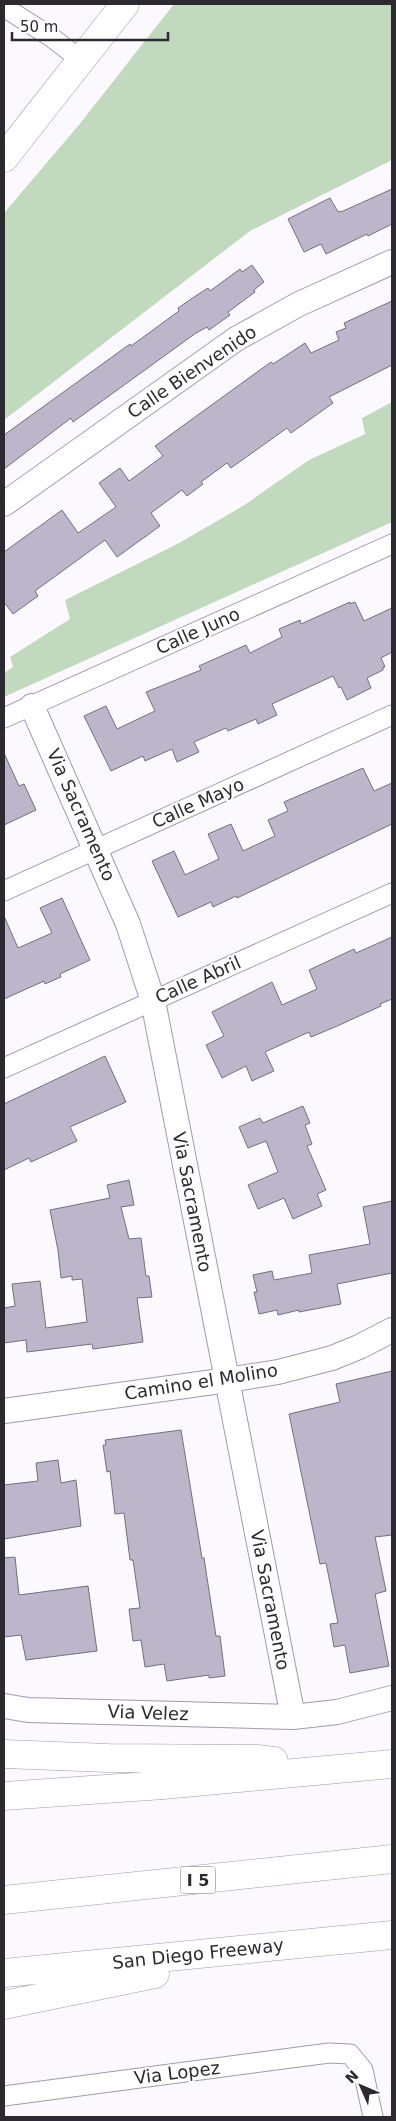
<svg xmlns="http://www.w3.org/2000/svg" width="396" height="2121" viewBox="0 0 396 2121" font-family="'DejaVu Sans',sans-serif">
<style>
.green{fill:#c1dabe}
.building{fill:#bdb5ca;stroke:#756e81}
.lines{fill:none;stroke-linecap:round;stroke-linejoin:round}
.minor-casing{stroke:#a199ae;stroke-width:21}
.tertiary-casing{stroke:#a199ae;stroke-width:26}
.secondary-casing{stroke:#a199ae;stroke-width:29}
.motorway-casing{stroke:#a199ae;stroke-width:29}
.minor{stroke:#fff;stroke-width:19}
.tertiary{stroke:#fff;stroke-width:24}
.secondary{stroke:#fff;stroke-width:28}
.motorway{stroke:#fff;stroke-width:28}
.labels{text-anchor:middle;stroke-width:4;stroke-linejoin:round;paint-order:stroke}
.shield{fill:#fff;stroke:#6b696f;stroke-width:1}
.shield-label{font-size:16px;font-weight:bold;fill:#2c2931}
.street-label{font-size:18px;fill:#2c2931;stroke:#fff}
</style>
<rect width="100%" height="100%" fill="#fbf9fe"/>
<path class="green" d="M 174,4 L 392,4 L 392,160 L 250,231 L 4,420 L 4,213 L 78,126 Z
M 392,402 L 392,522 L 4,697 L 4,673 L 13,667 L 10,657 L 70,619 L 65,600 L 179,543 L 243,506 L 309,460 L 365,434 L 362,418 Z"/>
<path class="building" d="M 392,189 L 392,224 L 368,236 L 367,234 L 326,254 L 321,244 L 304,252 L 288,219 L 330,198 L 338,212 L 340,211 L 341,212 Z
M 252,265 L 264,282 L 254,290 L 255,292 L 228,312 L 230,315 L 209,330 L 207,327 L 196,333 L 73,422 L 71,418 L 4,469 L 4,435 L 130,344 L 131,346 L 179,311 L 178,308 L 191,299 L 208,288 L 210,291 L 240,269 L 242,272 Z
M 392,301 L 392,365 L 329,397 L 333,403 L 291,433 L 287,428 L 231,468 L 227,463 L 201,482 L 203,484 L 187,496 L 182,490 L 151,513 L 160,526 L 117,557 L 105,540 L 35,591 L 38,596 L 13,614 L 4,602 L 4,552 L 62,510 L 78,533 L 116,507 L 99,483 L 120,468 L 129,481 L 163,456 L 155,446 L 271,362 L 273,364 L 305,343 L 311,353 L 339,340 L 336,332 L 346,328 L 344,323 Z
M 350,602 L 350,604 L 355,602 L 364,621 L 392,608 L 392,652 L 381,658 L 385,667 L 383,667 L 383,670 L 367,678 L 371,688 L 347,700 L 341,687 L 339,688 L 333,676 L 272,704 L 277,715 L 258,724 L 256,719 L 228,731 L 226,728 L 194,742 L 199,752 L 177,762 L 172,749 L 145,761 L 143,756 L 111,771 L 84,716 L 106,706 L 117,729 L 155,711 L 146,692 L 201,670 L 199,666 L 246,645 L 250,653 L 282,637 L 279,629 L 300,620 L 301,624 Z
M 4,753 L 19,786 L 24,784 L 36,810 L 4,825 Z
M 363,768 L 374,791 L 392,783 L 392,824 L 237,898 L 236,896 L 213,907 L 211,902 L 178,917 L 152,861 L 174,851 L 185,875 L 219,859 L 208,834 L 231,824 L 243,851 L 275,836 L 268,820 L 288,811 L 284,802 Z
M 62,898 L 90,960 L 60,974 L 61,977 L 45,984 L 44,981 L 4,999 L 4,916 L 18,948 L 52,933 L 40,908 Z
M 392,937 L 392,999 L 380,1004 L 381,1006 L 335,1027 L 311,1037 L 309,1032 L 265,1052 L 274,1071 L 252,1081 L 246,1066 L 222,1078 L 206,1045 L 224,1036 L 212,1012 L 272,982 L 282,1005 L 317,989 L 309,970 L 354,949 L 356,953 Z
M 105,1056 L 126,1102 L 70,1127 L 77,1141 L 31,1162 L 29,1158 L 4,1170 L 4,1104 Z
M 303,1106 L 310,1123 L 305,1125 L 312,1144 L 307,1146 L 326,1190 L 317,1194 L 322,1206 L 293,1219 L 284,1198 L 258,1209 L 248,1185 L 278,1172 L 266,1141 L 248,1148 L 239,1127 L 260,1118 L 263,1123 Z
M 129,1180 L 134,1205 L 121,1207 L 129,1239 L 141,1238 L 146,1276 L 149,1276 L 152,1297 L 137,1298 L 143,1342 L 93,1349 L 92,1344 L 27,1352 L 26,1340 L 4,1343 L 4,1308 L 15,1306 L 12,1284 L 40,1281 L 46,1328 L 87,1322 L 82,1279 L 72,1280 L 72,1276 L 61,1278 L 58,1250 L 50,1210 L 110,1198 L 107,1185 Z
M 392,1201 L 392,1273 L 337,1284 L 341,1304 L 299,1312 L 299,1310 L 278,1315 L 277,1310 L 259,1314 L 254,1292 L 257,1292 L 253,1275 L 272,1271 L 274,1280 L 312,1273 L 309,1255 L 370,1244 L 363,1207 Z
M 392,1371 L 392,1535 L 375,1537 L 386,1591 L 375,1594 L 389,1666 L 350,1673 L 345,1645 L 334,1647 L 330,1624 L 338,1623 L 326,1563 L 320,1564 L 289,1414 L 340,1402 L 336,1384 Z
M 181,1430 L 202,1558 L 204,1558 L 216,1636 L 220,1636 L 225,1676 L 209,1678 L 209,1675 L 167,1681 L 164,1664 L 145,1667 L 141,1640 L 133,1641 L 129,1609 L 140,1608 L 133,1560 L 130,1560 L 124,1513 L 115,1514 L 110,1471 L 107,1472 L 103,1445 L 106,1445 L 105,1440 Z
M 58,1460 L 61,1483 L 76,1480 L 81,1526 L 4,1539 L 4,1485 L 38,1481 L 36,1463 Z
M 15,1557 L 19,1595 L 88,1586 L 97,1651 L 26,1660 L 21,1635 L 4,1637 L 4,1558 Z"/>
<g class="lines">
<defs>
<path id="minor" d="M 4,7 L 51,37 L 81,60
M 4,718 L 392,544
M 4,891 L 392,715
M 4,1068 L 392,893
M 4,2096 L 329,2053 L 350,2054 L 363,2070 L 373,2117"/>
<path id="tertiary" d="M 4,504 L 236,339 L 299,304 L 392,262
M 32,706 L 128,924 L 153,1001 L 293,1717
M 4,1411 L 228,1380 L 278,1372 L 332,1358 L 359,1347 L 392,1330
M 4,1706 L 28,1710 L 293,1717 L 337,1712 L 392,1698"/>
<path id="secondary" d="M 4,158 L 125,4"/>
<path id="motorway" d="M 4,1754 L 108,1758 L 257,1759 L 274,1761
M 4,1796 L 163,1785 L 392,1764
M 4,1900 L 392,1859
M 4,1973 L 392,1935
M 4,2005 L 155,1974"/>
</defs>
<use href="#minor" class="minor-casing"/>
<use href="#tertiary" class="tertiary-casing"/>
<use href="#secondary" class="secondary-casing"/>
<use href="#motorway" class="motorway-casing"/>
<use href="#minor" class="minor"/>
<use href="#tertiary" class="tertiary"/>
<use href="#secondary" class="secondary"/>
<use href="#motorway" class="motorway"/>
</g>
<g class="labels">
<rect class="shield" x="180.5" y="1866.5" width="35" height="27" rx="4"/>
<g class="shield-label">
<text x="198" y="1886">I 5</text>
</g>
<g class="street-label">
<text transform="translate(192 372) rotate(-34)" y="6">Calle Bienvenido</text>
<text transform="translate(198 631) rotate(-24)" y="6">Calle Juno</text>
<text transform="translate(198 803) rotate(-24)" y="6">Calle Mayo</text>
<text transform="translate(81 815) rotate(66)" y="6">Via Sacramento</text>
<text transform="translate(198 980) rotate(-24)" y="6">Calle Abril</text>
<text transform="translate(192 1202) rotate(79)" y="6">Via Sacramento</text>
<text transform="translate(201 1382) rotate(-9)" y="6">Camino el Molino</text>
<text transform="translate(270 1600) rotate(79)" y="6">Via Sacramento</text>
<text transform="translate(148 1713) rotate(2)" y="6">Via Velez</text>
<text transform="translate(198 1954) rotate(-6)" y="6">San Diego Freeway</text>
<text transform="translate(177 2073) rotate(-7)" y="6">Via Lopez</text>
</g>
</g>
<rect width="396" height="2121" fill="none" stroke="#2c2931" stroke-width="10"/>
<g transform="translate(361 2086) rotate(315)" stroke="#ffffff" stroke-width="4" paint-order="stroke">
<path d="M0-4L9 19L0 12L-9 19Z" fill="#2c2931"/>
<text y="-8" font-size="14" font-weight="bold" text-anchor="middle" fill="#2c2931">N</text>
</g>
<path d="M12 32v8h156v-8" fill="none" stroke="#2c2931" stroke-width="2.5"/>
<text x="20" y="32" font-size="15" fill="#2c2931" stroke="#ffffff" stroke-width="4" paint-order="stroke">50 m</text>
</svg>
